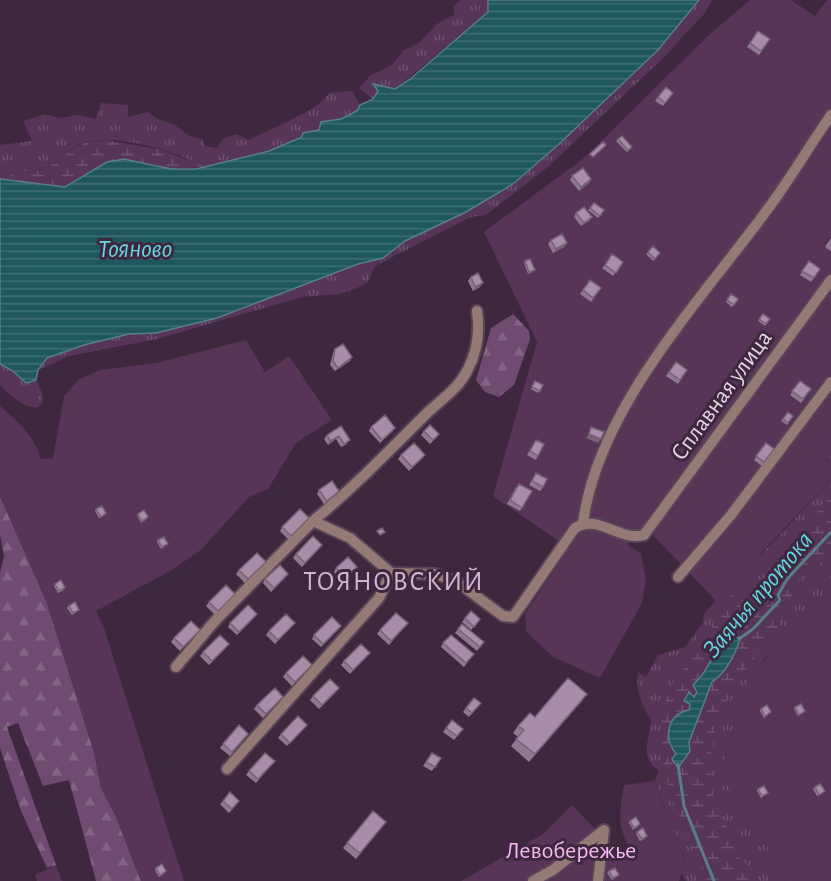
<svg xmlns="http://www.w3.org/2000/svg" width="831" height="881" viewBox="0 0 831 881" font-family="'Alegreya Sans',sans-serif">
<style>
.grass{fill:url(#grass-tufts)}
.forest{fill:url(#forest-firs)}
.wetland{fill:url(#wetland-marsh);fill-rule:evenodd}
.green{fill:#563557}
.water{fill:url(#water-rules);stroke:#597e86;stroke-width:1.5}
.lines{fill:none;stroke-linecap:round;stroke-linejoin:round}
.stream{stroke:#597e86;stroke-width:3}
.minor-casing{stroke:#584459;stroke-width:14}
.minor{stroke:#947a75;stroke-width:10}
.wall{fill:#907990}
.shaded-wall{fill:#756375}
.building{fill:#a78da7;stroke:#756375;stroke-width:1.5}
.labels{text-anchor:middle;stroke-width:6;stroke-linejoin:round;paint-order:stroke}
.street-label{font-size:24px;fill:#e4d6e4;stroke:#3d283e}
.park-label{font-size:24px;fill:#f3b7f4;stroke:#3d283e}
.water-label{font-size:26px;font-style:italic;fill:#64d6e1;stroke:#3d283e}
.quarter-label{font-size:27px;letter-spacing:1.5px;fill:#d1b5d1;stroke:#3d283e}
</style>
<defs>
<pattern id="grass-tufts" width="24" height="20" patternUnits="userSpaceOnUse" patternTransform="scale(1.5)"><rect width="24" height="20" fill="#563557"/><path d="M3 7l-1-3M5 7V3M7 7l1-3M15 17l-1-3M17 17v-4M19 17l1-3" fill="none" stroke="#6e526f"/></pattern>
<pattern id="forest-firs" width="22" height="20" patternUnits="userSpaceOnUse" patternTransform="scale(1.5)"><rect width="22" height="20" fill="#704b71"/><path d="M5 1l3.5 6h-7zM16 11l3.5 6h-7z" fill="#846485"/></pattern>
<pattern id="wetland-marsh" width="20" height="14" patternUnits="userSpaceOnUse" patternTransform="scale(1.5)"><rect width="20" height="14" fill="#563557"/><path d="M1 5h8M5 5V1M11 12h8M15 12V8" fill="none" stroke="#6e526f"/></pattern>
<pattern id="water-rules" width="6" height="5" patternUnits="userSpaceOnUse" patternTransform="scale(1.5)"><rect width="6" height="5" fill="#1e585d"/><path d="M0 2.5h6" fill="none" stroke="#3f6f74"/></pattern>
</defs>
<rect width="100%" height="100%" fill="#3d283e"/>
<path class="grass" d="M 461,0 L 488,0 L 488,12 L 395,89 L 374,84 L 378,91 L 373,99 L 359,88 L 370,76 L 392,65 L 404,50 L 419,43 L 437,24 L 454,15 L 454,6 Z
M 699,0 L 712,0 L 705,13 L 659,62 L 549,166 L 486,215 L 471,217 L 375,266 L 368,282 L 357,288 L 339,294 L 302,297 L 157,339 L 69,356 L 38,370 L 47,358 L 84,345 L 129,334 L 156,333 L 217,318 L 358,264 L 383,258 L 405,241 L 466,212 L 513,184 L 658,50 Z
M 352,91 L 360,105 L 357,111 L 341,119 L 321,122 L 319,130 L 303,133 L 302,137 C 285,144 222,168 206,167 C 198,166 188,159 181,156 C 154,147 119,136 91,141 C 58,147 56,181 13,169 L 9,181 L 0,179 L 0,145 L 32,141 L 23,121 L 45,114 L 59,118 L 78,115 L 96,119 L 101,103 L 128,105 L 128,117 L 149,112 C 158,122 165,120 176,126 C 188,134 187,137 203,139 L 205,146 L 217,148 L 223,139 L 237,134 L 248,140 C 268,130 319,111 329,93 Z
M 0,364 L 13,371 L 26,383 L 36,380 L 42,393 L 43,402 L 38,407 C 23,409 11,395 0,385 Z
M 831,439 L 831,463 L 817,454 Z
M 831,479 L 831,603 L 787,643 L 764,659 L 744,704 L 738,707 L 723,765 L 727,784 L 751,816 L 786,881 L 686,881 L 681,873 L 685,862 L 655,780 L 659,770 C 638,758 650,739 651,720 C 642,705 635,690 638,672 L 646,677 L 658,655 L 685,647 L 703,623 L 704,614 L 721,594 L 776,539 Z"/>
<path class="forest" d="M 513,314 L 529,331 L 530,339 L 514,385 L 499,397 L 485,392 L 476,380 L 491,328 Z
M 0,496 L 47,603 L 94,752 L 101,788 L 115,814 L 141,881 L 96,881 L 69,780 L 43,786 L 18,723 L 7,727 L 56,865 L 47,868 L 21,811 L 0,748 L 0,573 L 4,557 L 0,535 Z"/>
<path class="wetland" d="M 107,140 L 162,150 L 206,167 L 171,169 L 148,163 L 107,162 L 65,187 L 9,181 L 13,169 C 53,181 57,151 88,142 C 94,140 101,141 107,140 Z
M 831,495 L 831,556 L 801,576 L 776,631 L 749,664 L 726,700 L 715,731 L 710,759 L 713,794 L 740,859 L 755,871 L 760,881 L 707,881 C 682,824 643,753 670,690 C 675,675 696,656 706,643 C 714,630 712,612 723,601 C 733,591 752,590 763,581 C 791,556 807,522 831,495 ZM 720,634 L 725,638 L 740,637 C 737,653 726,673 712,682 L 689,742 L 689,751 L 676,754 C 664,739 670,729 677,713 L 689,710 L 690,704 L 685,701 L 689,692 L 694,698 L 698,691 L 693,685 L 703,675 L 722,642 Z"/>
<path class="green" d="M 750,0 L 791,0 L 815,16 L 827,0 L 831,0 L 831,439 L 817,454 L 831,463 L 831,479 L 716,601 L 647,529 L 630,533 L 628,546 L 641,553 L 646,579 L 642,603 L 600,678 L 553,657 L 526,631 L 525,614 L 569,548 L 493,496 L 537,342 L 484,232 L 584,158 L 711,33 Z
M 246,340 L 265,372 L 289,356 L 332,420 L 296,443 L 268,489 L 249,497 L 201,550 L 170,571 L 96,611 L 104,628 L 184,881 L 141,881 L 115,814 L 101,788 L 94,752 L 47,603 L 0,496 L 0,406 C 18,422 34,435 41,459 L 53,458 L 64,396 L 78,380 L 100,370 L 156,363 Z
M 831,603 L 831,881 L 786,881 L 751,816 L 727,784 L 723,765 L 738,707 L 744,704 C 744,699 742,693 744,689 C 755,659 807,627 831,603 Z
M 655,781 L 685,862 L 679,881 L 461,881 L 543,834 L 572,805 L 623,858 L 631,850 C 616,828 620,810 624,785 Z
M 56,865 L 62,881 L 37,881 L 35,875 Z"/>
<path class="water" d="M 488,0 L 699,0 L 658,50 L 559,144 L 513,184 L 466,212 L 405,241 L 383,258 L 358,264 L 217,318 L 156,333 L 129,334 L 84,345 L 47,358 L 38,370 L 36,380 L 26,383 L 13,371 L 0,364 L 0,179 L 65,187 L 107,162 L 124,159 L 171,169 L 196,169 L 269,151 L 302,137 L 303,133 L 319,130 L 321,122 L 341,119 L 357,111 L 360,105 L 373,99 L 378,91 L 373,84 L 395,89 L 409,80 L 488,12 Z
M 718,634 L 725,638 L 741,637 C 736,653 726,673 712,682 L 689,742 L 690,751 L 678,768 L 672,759 L 676,754 C 663,737 667,715 689,710 L 690,704 L 684,701 L 689,692 L 694,697 L 697,692 L 693,685 L 703,674 L 722,642 Z"/>
<g class="lines">
<path class="stream" d="M 739,639 L 753,629 L 780,600 L 778,595 L 787,579 L 831,532
M 678,764 L 684,806 L 714,881"/>
<defs>
<path id="minor" d="M 313,521 C 352,489 388,452 424,416 C 440,400 458,390 468,369 C 478,350 480,332 477,311
M 583,523 C 598,407 703,298 770,206 C 792,176 810,145 831,115
M 678,577 L 731,515 L 831,382
M 176,667 L 214,622 L 313,521 L 350,538 L 391,573 L 436,574 L 456,581 L 503,616 L 513,617 L 575,528 C 598,513 619,542 644,535 L 831,280
M 227,769 L 379,598 L 391,573
M 533,881 L 553,870 L 604,830
M 598,881 L 604,830"/>
</defs>
<use href="#minor" class="minor-casing"/>
<use href="#minor" class="minor"/>
</g>
<path class="wall" d="M 758,31 L 770,39 L 759,55 L 747,47 Z
M 666,87 L 673,93 L 663,106 L 655,101 Z
M 618,139 L 631,149 L 627,152 L 616,141 Z
M 572,176 L 591,179 L 589,183 L 579,191 L 570,180 Z
M 594,203 L 604,210 L 598,218 L 588,210 Z
M 576,213 L 592,217 L 589,221 L 581,226 L 574,217 Z
M 831,238 L 831,251 L 825,247 Z
M 551,240 L 567,243 L 564,247 L 553,253 L 548,244 Z
M 653,246 L 660,253 L 653,261 L 646,254 Z
M 525,261 L 533,272 L 528,274 L 524,263 Z
M 809,261 L 820,269 L 811,282 L 800,275 Z
M 623,262 L 613,276 L 602,268 L 605,265 Z
M 471,277 L 480,287 L 473,291 L 468,281 Z
M 590,280 L 601,288 L 591,302 L 580,294 Z
M 731,294 L 738,299 L 732,307 L 726,302 Z
M 763,314 L 770,319 L 765,326 L 758,321 Z
M 335,349 L 352,357 L 350,361 L 335,371 L 330,365 L 333,353 Z
M 676,362 L 687,370 L 678,384 L 666,376 Z
M 535,381 L 543,385 L 538,393 L 531,389 Z
M 800,381 L 811,389 L 801,403 L 790,395 Z
M 788,412 L 793,416 L 787,425 L 781,421 Z
M 341,426 L 347,444 L 341,447 L 336,439 L 328,445 L 324,439 L 327,435 Z
M 371,427 L 393,431 L 380,443 L 369,431 Z
M 424,431 L 437,437 L 430,444 L 421,435 Z
M 536,440 L 538,456 L 536,460 L 527,455 Z
M 766,443 L 774,449 L 762,466 L 754,460 Z
M 401,455 L 422,459 L 409,471 L 398,459 Z
M 536,473 L 543,487 L 540,491 L 529,485 Z
M 516,487 L 522,508 L 520,511 L 507,504 Z
M 319,490 L 337,495 L 324,504 L 317,494 Z
M 96,509 L 105,515 L 99,518 L 95,511 Z
M 138,514 L 147,519 L 141,523 L 137,515 Z
M 309,518 L 289,540 L 280,531 L 282,527 Z
M 158,540 L 168,544 L 161,549 L 157,542 Z
M 322,545 L 302,567 L 293,558 L 296,554 Z
M 266,562 L 245,583 L 236,574 L 239,570 Z
M 336,568 L 354,570 L 342,581 L 334,572 Z
M 288,574 L 285,578 L 271,592 L 263,583 L 265,579 Z
M 55,584 L 64,590 L 58,593 L 54,586 Z
M 235,594 L 215,615 L 206,606 L 209,602 Z
M 69,606 L 77,612 L 72,615 L 67,608 Z
M 254,618 L 237,635 L 228,627 L 230,623 Z
M 465,618 L 480,619 L 471,630 L 462,622 Z
M 295,623 L 275,644 L 266,635 L 269,631 Z
M 408,623 L 389,645 L 377,634 L 380,630 Z
M 462,624 L 484,642 L 477,651 L 455,633 Z
M 200,630 L 180,651 L 171,642 L 174,638 Z
M 338,630 L 321,647 L 312,639 L 314,635 Z
M 443,643 L 474,654 L 464,667 L 441,647 Z
M 226,648 L 209,665 L 200,656 L 203,652 Z
M 370,653 L 350,674 L 341,665 L 344,661 Z
M 312,665 L 292,686 L 283,677 L 286,673 Z
M 337,691 L 319,709 L 310,700 L 313,696 Z
M 587,694 L 581,702 L 529,762 L 511,746 L 518,737 L 513,733 L 518,726 L 535,717 Z
M 283,697 L 263,718 L 254,709 L 257,705 Z
M 481,703 L 469,717 L 463,712 L 466,708 Z
M 795,707 L 805,711 L 798,716 L 794,709 Z
M 761,709 L 771,712 L 764,718 L 760,711 Z
M 452,720 L 463,729 L 454,740 L 443,732 Z
M 307,725 L 287,746 L 278,738 L 281,734 Z
M 248,734 L 230,756 L 220,748 L 223,744 Z
M 432,753 L 441,758 L 432,771 L 423,766 Z
M 275,761 L 256,783 L 246,775 L 249,771 Z
M 815,787 L 823,793 L 817,796 L 813,789 Z
M 758,789 L 768,793 L 761,798 L 757,791 Z
M 223,801 L 237,804 L 229,813 L 220,804 Z
M 630,821 L 639,826 L 633,830 L 629,823 Z
M 386,822 L 356,859 L 343,848 L 347,843 Z
M 637,832 L 646,838 L 640,841 L 636,834 Z
M 156,868 L 165,873 L 159,877 L 155,870 Z
M 609,871 L 619,875 L 612,880 L 607,873 Z"/>
<path class="shaded-wall" d="M 591,179 L 589,183 L 579,191 L 581,187 Z
M 567,243 L 564,247 L 553,253 L 556,249 Z
M 483,283 L 480,287 L 473,291 L 475,287 Z
M 352,357 L 350,361 L 335,371 L 338,368 Z
M 589,434 L 601,439 L 598,443 L 586,438 Z
M 339,436 L 336,439 L 328,445 L 330,441 Z
M 339,491 L 337,495 L 324,504 L 327,501 Z
M 587,694 L 581,702 L 529,762 L 535,754 Z"/>
<path class="building" d="M 758,31 L 770,39 L 761,51 L 750,43 Z
M 666,87 L 673,93 L 665,103 L 658,97 Z
M 622,136 L 632,147 L 628,150 L 618,139 Z
M 603,142 L 606,145 L 593,157 L 590,154 Z
M 583,168 L 591,179 L 581,187 L 572,176 Z
M 594,203 L 604,210 L 600,216 L 590,208 Z
M 584,207 L 592,217 L 584,223 L 576,213 Z
M 562,234 L 567,243 L 556,249 L 551,240 Z
M 653,246 L 660,253 L 655,259 L 648,252 Z
M 612,254 L 623,262 L 616,273 L 605,265 Z
M 530,259 L 535,270 L 529,272 L 525,261 Z
M 809,261 L 820,269 L 814,278 L 802,271 Z
M 478,273 L 483,283 L 475,287 L 471,277 Z
M 590,280 L 601,288 L 593,298 L 583,290 Z
M 731,294 L 738,299 L 734,305 L 727,300 Z
M 763,314 L 770,319 L 766,324 L 759,319 Z
M 343,344 L 352,357 L 338,368 L 333,361 L 335,349 Z
M 676,362 L 687,370 L 680,380 L 669,372 Z
M 535,381 L 543,385 L 540,391 L 532,387 Z
M 800,381 L 811,389 L 803,399 L 792,391 Z
M 788,412 L 793,416 L 788,423 L 783,419 Z
M 385,415 L 395,428 L 382,440 L 371,427 Z
M 430,425 L 439,434 L 433,440 L 424,431 Z
M 341,426 L 350,440 L 344,444 L 339,436 L 330,441 L 327,435 Z
M 591,427 L 604,432 L 601,439 L 589,434 Z
M 536,440 L 544,444 L 538,456 L 530,451 Z
M 414,443 L 425,455 L 412,467 L 401,455 Z
M 766,443 L 774,449 L 764,462 L 756,456 Z
M 536,473 L 547,479 L 543,487 L 532,481 Z
M 332,481 L 339,491 L 327,501 L 319,490 Z
M 519,484 L 532,491 L 522,508 L 510,500 Z
M 102,506 L 106,513 L 101,517 L 96,509 Z
M 300,509 L 309,518 L 291,536 L 282,527 Z
M 144,510 L 148,517 L 142,521 L 138,514 Z
M 382,528 L 385,532 L 380,535 L 377,531 Z
M 313,536 L 322,545 L 305,563 L 296,554 Z
M 164,537 L 168,544 L 162,547 L 158,540 Z
M 257,553 L 266,562 L 248,579 L 239,570 Z
M 348,557 L 357,567 L 345,577 L 336,568 Z
M 280,565 L 288,574 L 274,588 L 265,579 Z
M 61,580 L 65,588 L 59,591 L 55,584 Z
M 226,585 L 235,594 L 218,611 L 209,602 Z
M 75,602 L 79,610 L 73,613 L 69,606 Z
M 248,605 L 257,614 L 239,632 L 230,623 Z
M 471,611 L 480,619 L 474,627 L 465,618 Z
M 396,613 L 408,623 L 391,641 L 380,630 Z
M 286,614 L 295,623 L 278,640 L 269,631 Z
M 332,617 L 341,626 L 323,644 L 314,635 Z
M 191,621 L 200,630 L 183,647 L 174,638 Z
M 462,624 L 484,642 L 480,647 L 458,629 Z
M 220,635 L 229,644 L 212,661 L 203,652 Z
M 451,635 L 474,654 L 466,663 L 443,643 Z
M 361,644 L 370,653 L 353,670 L 344,661 Z
M 303,656 L 312,665 L 295,682 L 286,673 Z
M 568,678 L 587,694 L 535,754 L 516,739 L 524,730 L 518,726 L 530,713 L 535,717 Z
M 330,679 L 339,688 L 322,705 L 313,696 Z
M 275,688 L 283,697 L 266,714 L 257,705 Z
M 474,698 L 481,703 L 472,713 L 466,708 Z
M 801,704 L 805,711 L 799,715 L 795,707 Z
M 767,705 L 771,712 L 765,716 L 761,709 Z
M 298,716 L 307,725 L 290,743 L 281,734 Z
M 452,720 L 463,729 L 457,736 L 446,728 Z
M 239,725 L 248,734 L 232,752 L 223,744 Z
M 265,753 L 275,761 L 258,779 L 249,771 Z
M 432,753 L 441,758 L 435,767 L 426,762 Z
M 820,784 L 825,791 L 819,795 L 815,787 Z
M 764,786 L 768,793 L 762,796 L 758,789 Z
M 230,792 L 239,801 L 232,809 L 223,801 Z
M 373,811 L 386,822 L 360,853 L 347,843 Z
M 636,817 L 640,824 L 634,828 L 630,821 Z
M 643,828 L 647,836 L 642,839 L 637,832 Z
M 162,864 L 166,871 L 160,875 L 156,868 Z
M 615,868 L 619,875 L 613,878 L 609,871 Z"/>
<g class="labels">
<g class="street-label">
<text transform="translate(721 395) rotate(-54)" y="8">Сплавная улица</text>
</g>
<g class="park-label">
<text x="571" y="858">Левобережье</text>
</g>
<g class="water-label">
<text x="135" y="257">Тояново</text>
<text transform="translate(757 594) rotate(-50)" y="9">Заячья протока</text>
</g>
<g class="quarter-label">
<text x="394" y="590">ТОЯНОВСКИЙ</text>
</g>
</g>
</svg>
